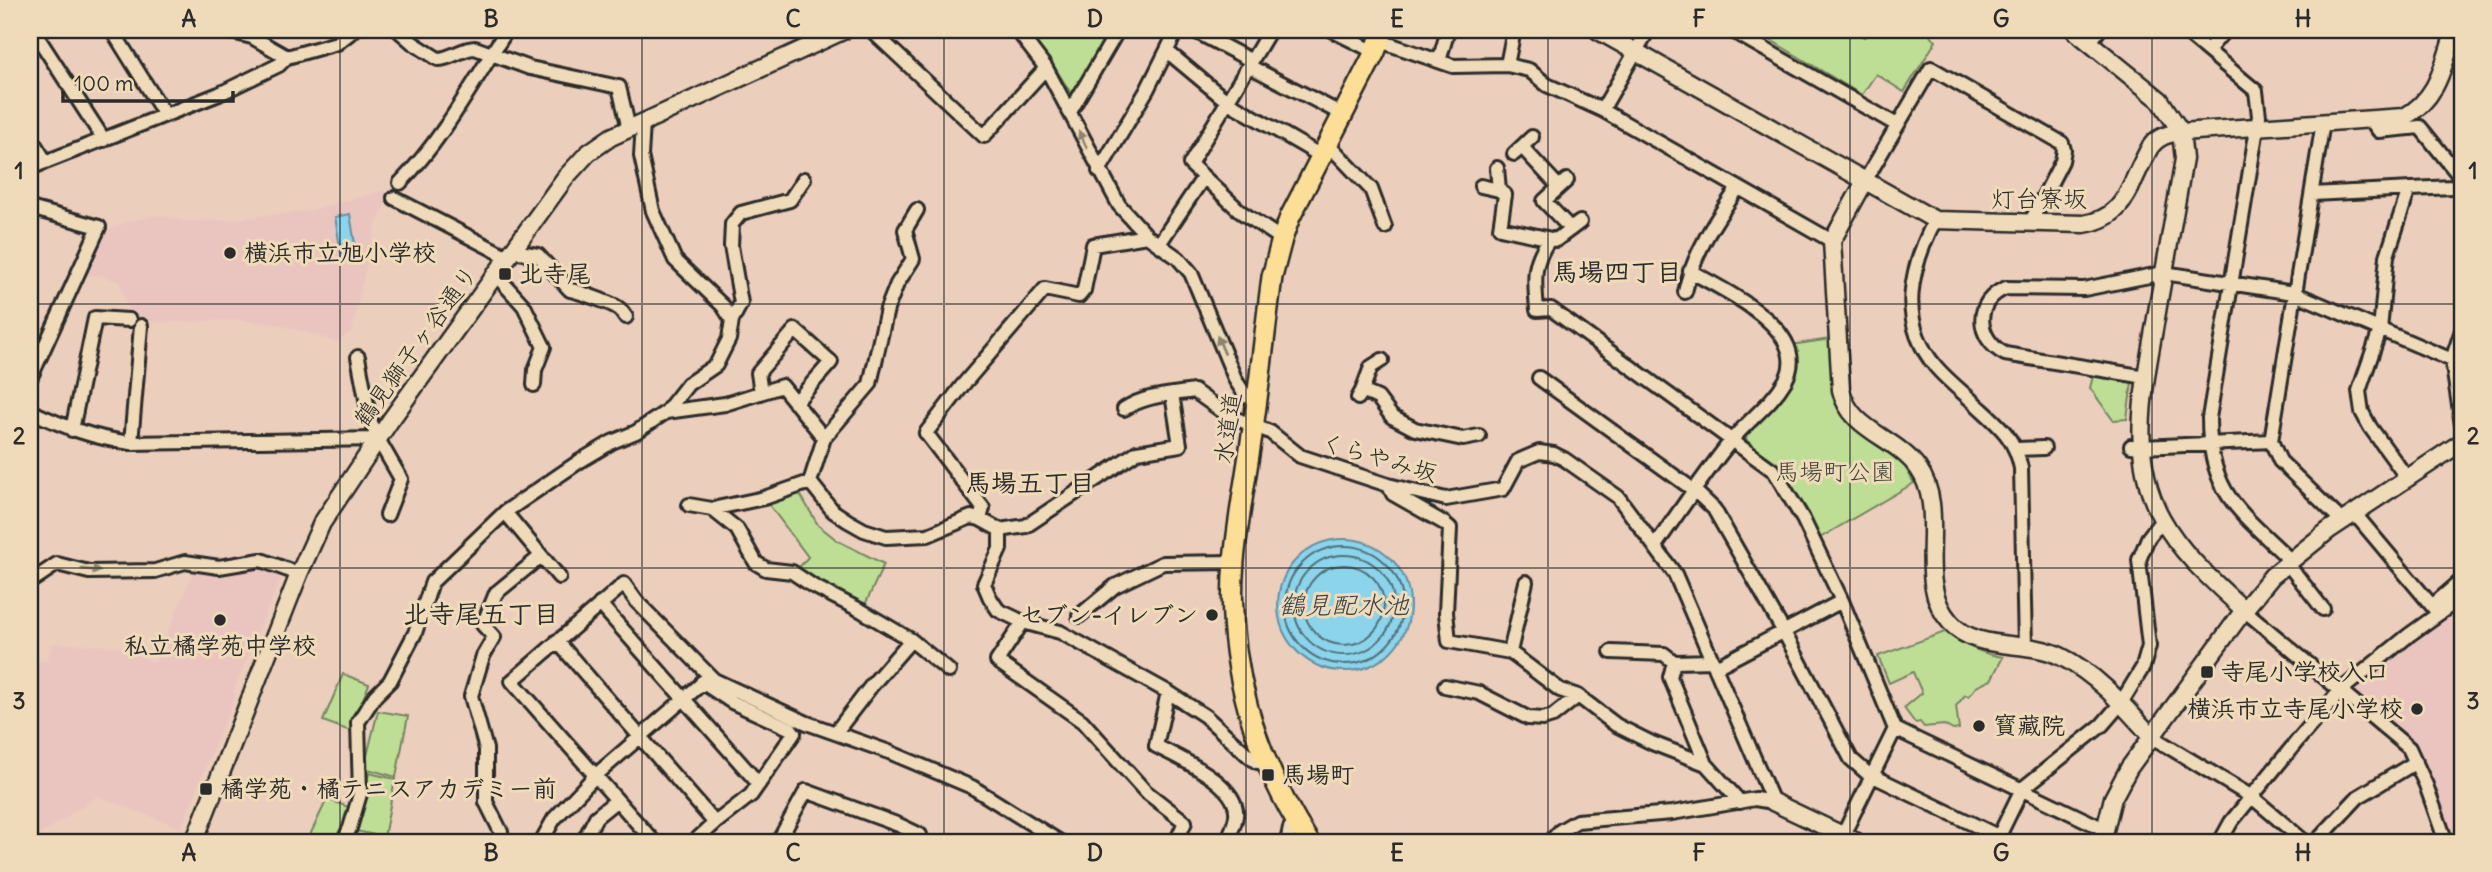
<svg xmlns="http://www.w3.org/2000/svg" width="2492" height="872" viewBox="0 0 2492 872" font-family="Delius,'Klee One',sans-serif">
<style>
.built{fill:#eac5c0}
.green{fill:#bedd95;stroke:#748460;stroke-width:2}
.water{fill:#8bd4ec;stroke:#65909f;stroke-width:2}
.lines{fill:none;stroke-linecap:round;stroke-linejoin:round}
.shore{stroke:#516f78;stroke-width:2}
.minor-casing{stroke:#2b2b2b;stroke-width:18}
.tertiary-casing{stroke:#2b2b2b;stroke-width:21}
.primary-casing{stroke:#2b2b2b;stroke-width:24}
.minor{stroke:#efdbb9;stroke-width:12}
.tertiary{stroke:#efdbb9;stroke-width:16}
.primary{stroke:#fcde96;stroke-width:19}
.oneway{fill:#8d8372}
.grid{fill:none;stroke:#2b2b2b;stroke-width:2;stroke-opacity:0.55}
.poi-dot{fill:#2b2b2b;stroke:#efdbb9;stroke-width:2.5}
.labels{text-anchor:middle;stroke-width:6;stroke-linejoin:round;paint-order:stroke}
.street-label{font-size:24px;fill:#2b2b2b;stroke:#efdbb9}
.poi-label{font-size:24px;font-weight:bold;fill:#2b2b2b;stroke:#efdbb9;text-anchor:start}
.park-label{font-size:24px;fill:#41463b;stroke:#efdbb9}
.neighbourhood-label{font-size:26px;font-weight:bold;fill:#2b2b2b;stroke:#efdbb9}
.water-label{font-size:26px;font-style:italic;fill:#394448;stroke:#efdbb9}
.neatline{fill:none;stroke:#2b2b2b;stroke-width:2.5}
.grid-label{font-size:23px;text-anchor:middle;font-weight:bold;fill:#2b2b2b}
</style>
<rect width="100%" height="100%" fill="#eccebd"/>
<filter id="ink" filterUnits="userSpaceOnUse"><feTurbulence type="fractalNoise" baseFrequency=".0143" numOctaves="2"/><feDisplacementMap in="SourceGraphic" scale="14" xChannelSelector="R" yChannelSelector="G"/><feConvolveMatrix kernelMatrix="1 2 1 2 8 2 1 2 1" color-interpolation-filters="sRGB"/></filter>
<g filter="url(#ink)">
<path class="built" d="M 385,190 L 389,195 L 374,230 L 352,331 L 337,342 L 280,325 L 238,320 L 139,323 L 132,321 L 119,282 L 102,276 L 80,275 L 99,234 L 132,220 L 160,215 L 186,221 L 227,220 L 312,210 Z
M 257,566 L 282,575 L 233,692 L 236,694 L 181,828 L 98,796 L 30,842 L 30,674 L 34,661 L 47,661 L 52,643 L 116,646 L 155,662 L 194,570 L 218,573 Z
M 2462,603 L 2462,842 L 2448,830 L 2391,726 L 2353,692 L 2353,687 L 2454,606 Z"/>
<path class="green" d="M 1034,30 L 1116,30 L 1074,98 L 1050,60 L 1029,35 Z
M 1754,30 L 1850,30 L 1864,37 L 1877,30 L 1924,30 L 1936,41 L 1904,92 L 1876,74 L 1862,95 Z
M 1831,339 L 1839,403 L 1903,463 L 1914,483 L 1818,539 L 1776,467 L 1747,441 L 1745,433 L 1779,398 L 1791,345 Z
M 2093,376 L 2132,382 L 2127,419 L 2113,420 L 2090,388 Z
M 796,487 L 818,525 L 838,541 L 884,564 L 864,607 L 797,570 L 808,557 L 764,498 Z
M 1945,632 C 1963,645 1981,654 2003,657 L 1991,680 L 1976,687 L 1969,696 L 1965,695 L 1956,706 L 1959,729 L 1953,730 L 1944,725 L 1924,727 L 1920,722 L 1915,723 L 1904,708 L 1922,693 L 1913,672 L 1889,683 L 1878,656 Z
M 343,674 L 369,684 L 350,731 L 323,721 Z
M 378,711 L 408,716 L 396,777 L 364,768 Z
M 369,773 L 395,779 L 384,837 L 356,831 Z
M 327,799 L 351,808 L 338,842 L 310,835 Z"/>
<path class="water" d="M 350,214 L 357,256 L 342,259 L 335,217 Z
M1278 605a66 66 0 1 1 132 0a66 66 0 1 1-132 0Z"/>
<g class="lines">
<path class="shore" d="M1285 605a59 59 0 1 1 118 0a59 59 0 1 1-118 0Z
M1294 605a50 50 0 1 1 100 0a50 50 0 1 1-100 0Z
M1304 605a40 40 0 1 1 80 0a40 40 0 1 1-80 0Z"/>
<defs>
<path id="minor" d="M 33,30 L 104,140
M 112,30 L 165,115
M 224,30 L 252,37 L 287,57
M 398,30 L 413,43 L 438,59 C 451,59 462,48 475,48 L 530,68 L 619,87 L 629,129
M 871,30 L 984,136 L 1046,68
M 1017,30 L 1046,68 L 1119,205 L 1147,236 L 1178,258 L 1191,273 L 1236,381 L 1246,396 L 1257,398
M 1193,30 L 1252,61
M 1270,30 L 1190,164 L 1241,212 L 1282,239
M 1331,30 L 1375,52
M 1731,30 L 1897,125
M 2183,30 L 2256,91 L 2259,116 L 2209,418 C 2209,494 2240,511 2290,560
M 1380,41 L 1453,66 L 1507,65 L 1529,70 L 1547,85 L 1602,110 L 1832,241
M 2090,42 L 2099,30
M 2208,50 L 2225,30
M 1168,52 L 1228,102 L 1323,157
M 1439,61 L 1448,30
M 1507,65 L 1514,30
M 1249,66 L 1344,115
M 1602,110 L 1648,30
M 1070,112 L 1118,30
M 2370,119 L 2379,131 L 2420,127 L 2462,179
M 2323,122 L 2271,441 L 2280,461 L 2343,522
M 643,123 L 641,156 L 653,211 L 675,260 L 723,306 L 732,320
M 30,137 L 46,162
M 1329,145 L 1371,189 L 1385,227
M 1522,147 L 1559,187
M 1514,154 L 1532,137
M 30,168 L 219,94 L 279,65 L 287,57 L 337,43 L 354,30
M 1497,168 L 1499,190
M 1099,171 L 1147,90 L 1177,30
M 1567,180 L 1544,201 L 1571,229
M 1865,181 L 1931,68 L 2062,143 L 2064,150 L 2062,161 L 2030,223
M 400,183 C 444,138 473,82 507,30
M 1481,186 L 1499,190 L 1505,195 L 1500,228 L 1556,240 L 1580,222
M 2312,194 L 2452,187 L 2462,183
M 394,198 L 508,257
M 30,208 L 99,227 L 30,379
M 917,210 L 905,230 L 913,259 L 897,284 L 887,309 L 870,384 L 824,438 L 810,482 L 833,511 L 848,521 L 864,530 L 886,537 L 928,535 L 971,517 L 980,519 L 1000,530 L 1026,526 L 1137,452 L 1180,445 L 1172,394
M 1935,220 C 1910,269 1897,321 1936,367 C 1949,382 1965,394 1980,408 C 2001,427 2015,439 2021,468 L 2025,646
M 1549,240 C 1531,265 1535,282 1537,310 L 1551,309 L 1774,471 L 1803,519 L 1842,601 L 1895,729 L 2104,829
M 1159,244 L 1203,178
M 512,251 L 538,255 L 570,290 C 578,291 613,304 618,308 C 622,310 623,314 626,317
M 496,275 L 524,306 L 544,347 L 535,370 L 534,385
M 1685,292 C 1694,252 1715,221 1738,188
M 2462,330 L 2452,360 L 2462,425
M 358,357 L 370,420 L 378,439 L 401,479 L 387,515
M 2146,377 L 2005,354 C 1976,339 1973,301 2006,288 L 2084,289 L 2164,273 L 2294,293 L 2452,360 L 2462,357
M 1539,378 L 1695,491 L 1714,509 L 1784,632 L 1851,759 L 1867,773 L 2010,842
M 1362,391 L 1371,367 L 1382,360
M 761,393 L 758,373 L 795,330 L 831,362 L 795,403
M 1358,398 L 1362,391 L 1378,398 L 1392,417 L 1415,429 L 1463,439 L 1479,436
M 1124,409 C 1146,395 1169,395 1194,391 L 1229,416 L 1270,432 L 1300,456 L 1388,485 L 1446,499 L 1503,489 L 1518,461 L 1539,452 L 1554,454 L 1564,459 L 1618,497 L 1675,574 L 1773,802
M 30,411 C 65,427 93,438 131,443 L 378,439
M 666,412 L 725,404 L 782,386 L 824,438
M 72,430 L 95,318 L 129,320
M 131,443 L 141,326
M 2131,446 L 2142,447 L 2271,441
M 2017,449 L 2044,448
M 2407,478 L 2370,427 L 2362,412 L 2359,391 L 2380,330 L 2387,256 L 2409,189
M 1389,486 L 1393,494 L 1444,523 L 1450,528 L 1446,613 L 1449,641 L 1510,652 L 1560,690 L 1578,696 L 1616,725 L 1652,743 L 1706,764
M 689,505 L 712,509 L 764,498 L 810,482
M 712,509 L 737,529 L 756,563 L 766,569 L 792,572 L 813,586 L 862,611 L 911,640 L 949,671
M 505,512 L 559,577
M 2355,514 L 2438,613
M 980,519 L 983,508 L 926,433 L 962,386 L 1045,289 L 1079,296 L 1084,290 L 1093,245 L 1147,236
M 1000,530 L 1000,549 L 984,584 L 990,598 L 998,610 L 1023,622 L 1060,632 L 1168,692 L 1205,716 L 1250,757 L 1257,762 L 1264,760
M 1655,546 C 1680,511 1704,474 1731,441 C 1748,420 1771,405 1785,381 C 1814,331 1723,290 1690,271
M 2287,563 L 2323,609
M 30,582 L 57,564 L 89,572 L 155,571 L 185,562 L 219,567 L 261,560 L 299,574
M 600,604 L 759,784
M 2433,605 L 2462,580
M 2244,610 L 2409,748 L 2426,785 L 2446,842
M 1079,616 L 1115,586 L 1163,563 L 1234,562
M 1023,622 L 997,661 L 1082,721 L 1145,791 L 1185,822 L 1176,842
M 557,641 L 715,823
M 1510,652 L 1526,582
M 1611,652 L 1664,654 L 1674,662 L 1713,661
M 1674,662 L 1670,677 L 1706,764 L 1740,802
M 1716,667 L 1842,601
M 1445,686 L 1479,693 L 1528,718 L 1543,719 L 1553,716 L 1578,696
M 1168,692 L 1156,746 C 1179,758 1240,784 1236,816 C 1235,824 1230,834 1227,842
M 836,732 L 872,685 L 911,640
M 2152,737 L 2252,797 L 2305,842
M 1843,835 L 1895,729
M 343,842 L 350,828 L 360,794 L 358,722 L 375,696 L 390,681 L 415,633 L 432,582 L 505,512 L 580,461 L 612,442 L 636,432 L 666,412 L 688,384 L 716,365 L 729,339 L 732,320 L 741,303 L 731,246 L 732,224 L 741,213 L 790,200 L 804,179
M 502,842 L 501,832 L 486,802 L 486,749 L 471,696 L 483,656 L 494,637 L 483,625 L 496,593 L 540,557
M 541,842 L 554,819 L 596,775 L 707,679
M 583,842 L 596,817 L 617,800
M 654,842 L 512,681 L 624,584 L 637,602 L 714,680 L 807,723 L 889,752 L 972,787 L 1060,842
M 694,842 L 715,823 L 751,795 L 794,733 L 791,729 L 732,702 L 702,682
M 778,842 L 806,791 L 899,825 L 920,835 L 915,842
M 1287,842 L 1290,828 L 1297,823
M 1550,842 L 1560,831 L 1577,821 L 1672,813 L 1755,799 L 1773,802
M 1996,842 L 2022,789 L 2102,725 L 2121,703 L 2143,667 L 2149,646 L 2139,560 L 2148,538 L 2162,520
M 2220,842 L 2231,822 L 2298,740 L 2340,691 L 2409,635 L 2462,597
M 2316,842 L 2358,797 L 2416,762"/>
<path id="tertiary" d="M 1597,30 L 1935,220 L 2084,224 C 2125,217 2127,191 2144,159 C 2148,151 2151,143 2160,138 C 2166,134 2174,133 2181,132 L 2404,117 C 2439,98 2443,65 2455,30
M 2074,30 L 2160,100 L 2181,132 L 2184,159 C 2175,208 2167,257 2158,306 C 2147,375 2125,454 2162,519 C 2182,555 2214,582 2244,610
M 1865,181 L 1832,241 L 1841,390 C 1850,431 1895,436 1918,468 C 1950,513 1912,579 1950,622 C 1977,653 2026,639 2060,656 C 2097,674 2125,707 2152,737
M 1773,802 L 1857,842
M 194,842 L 299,574 L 322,523 L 390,421 L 565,178 L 588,153 L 611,137 L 845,30
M 2102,842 L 2113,798 L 2129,768 L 2244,610 L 2272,576 L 2329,530 L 2462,442"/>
<path id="primary" d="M 1309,842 C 1255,759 1225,661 1234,561 C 1238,519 1246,477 1252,435 C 1260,382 1265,329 1272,277 L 1282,239 L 1290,217 L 1375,52 L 1383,30"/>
</defs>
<use href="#minor" class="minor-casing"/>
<use href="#tertiary" class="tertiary-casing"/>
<use href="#primary" class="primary-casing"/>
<use href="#minor" class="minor"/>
<use href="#tertiary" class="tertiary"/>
<use href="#primary" class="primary"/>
</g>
<defs><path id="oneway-solid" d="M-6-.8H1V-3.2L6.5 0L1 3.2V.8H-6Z" transform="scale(1.75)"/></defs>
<g class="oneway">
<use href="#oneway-solid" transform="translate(1083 140) rotate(-115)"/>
<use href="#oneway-solid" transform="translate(1221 345) rotate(-113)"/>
<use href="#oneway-solid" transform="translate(91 570) rotate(6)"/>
</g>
</g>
<path class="grid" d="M 340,30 L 340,842M 642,30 L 642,842M 944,30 L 944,842M 1246,30 L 1246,842M 1548,30 L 1548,842M 1850,30 L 1850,842M 2152,30 L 2152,842M 30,304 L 2462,304M 30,568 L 2462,568"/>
<g class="poi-dot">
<circle cx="230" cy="253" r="7"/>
<rect x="498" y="267" width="14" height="14" rx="3.5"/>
<circle cx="1212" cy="615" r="7"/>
<circle cx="220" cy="620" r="7"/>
<rect x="2200" y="665" width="14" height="14" rx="3.5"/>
<circle cx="2417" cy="709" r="7"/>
<circle cx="1979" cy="726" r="7"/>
<rect x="1261" y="768" width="14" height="14" rx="3.5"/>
<rect x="199" y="782" width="14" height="14" rx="3.5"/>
</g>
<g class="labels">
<g class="street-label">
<text x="2039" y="207">灯台寮坂</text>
<text transform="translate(416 346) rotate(-54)" y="8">鶴見獅子ヶ谷通り</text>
<text transform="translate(1228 428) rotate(-82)" y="8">水道道</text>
<text transform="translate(1379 458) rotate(16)" y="8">くらやみ坂</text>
</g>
<g class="poi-label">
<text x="244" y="261">横浜市立旭小学校</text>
<text x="519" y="282">北寺尾</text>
<text x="1198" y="623" text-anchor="end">セブン-イレブン</text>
<text x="220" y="654" text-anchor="middle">私立橘学苑中学校</text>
<text x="2221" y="680">寺尾小学校入口</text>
<text x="2403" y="717" text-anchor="end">横浜市立寺尾小学校</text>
<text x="1993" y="734">寳藏院</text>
<text x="1282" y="783">馬場町</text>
<text x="220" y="797">橘学苑・橘テニスアカデミー前</text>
</g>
<g class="park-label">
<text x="1835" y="480">馬場町公園</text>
</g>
<g class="neighbourhood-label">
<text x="1617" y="281">馬場四丁目</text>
<text x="1030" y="492">馬場五丁目</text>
<text x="481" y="623">北寺尾五丁目</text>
</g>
<g class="water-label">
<text x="1344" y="614">鶴見配水池</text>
</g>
</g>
<rect width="2492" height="872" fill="none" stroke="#efdbb9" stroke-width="77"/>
<path d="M63 91v10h170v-10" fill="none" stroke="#2b2b2b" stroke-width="3.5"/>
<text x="74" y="91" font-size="21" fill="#2b2b2b" stroke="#efdbb9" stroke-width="5" paint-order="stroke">100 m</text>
<rect x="38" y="38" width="2416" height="796" class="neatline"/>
<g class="grid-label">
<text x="189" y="27">A</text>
<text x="491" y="27">B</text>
<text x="793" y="27">C</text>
<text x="1095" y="27">D</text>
<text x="1397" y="27">E</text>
<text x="1699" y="27">F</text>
<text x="2001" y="27">G</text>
<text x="2303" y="27">H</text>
<text x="19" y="179">1</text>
<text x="2473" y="179">1</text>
<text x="19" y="444">2</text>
<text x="2473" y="444">2</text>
<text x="19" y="709">3</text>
<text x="2473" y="709">3</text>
<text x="189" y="861">A</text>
<text x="491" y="861">B</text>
<text x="793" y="861">C</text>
<text x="1095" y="861">D</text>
<text x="1397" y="861">E</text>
<text x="1699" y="861">F</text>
<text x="2001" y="861">G</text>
<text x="2303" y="861">H</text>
</g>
</svg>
